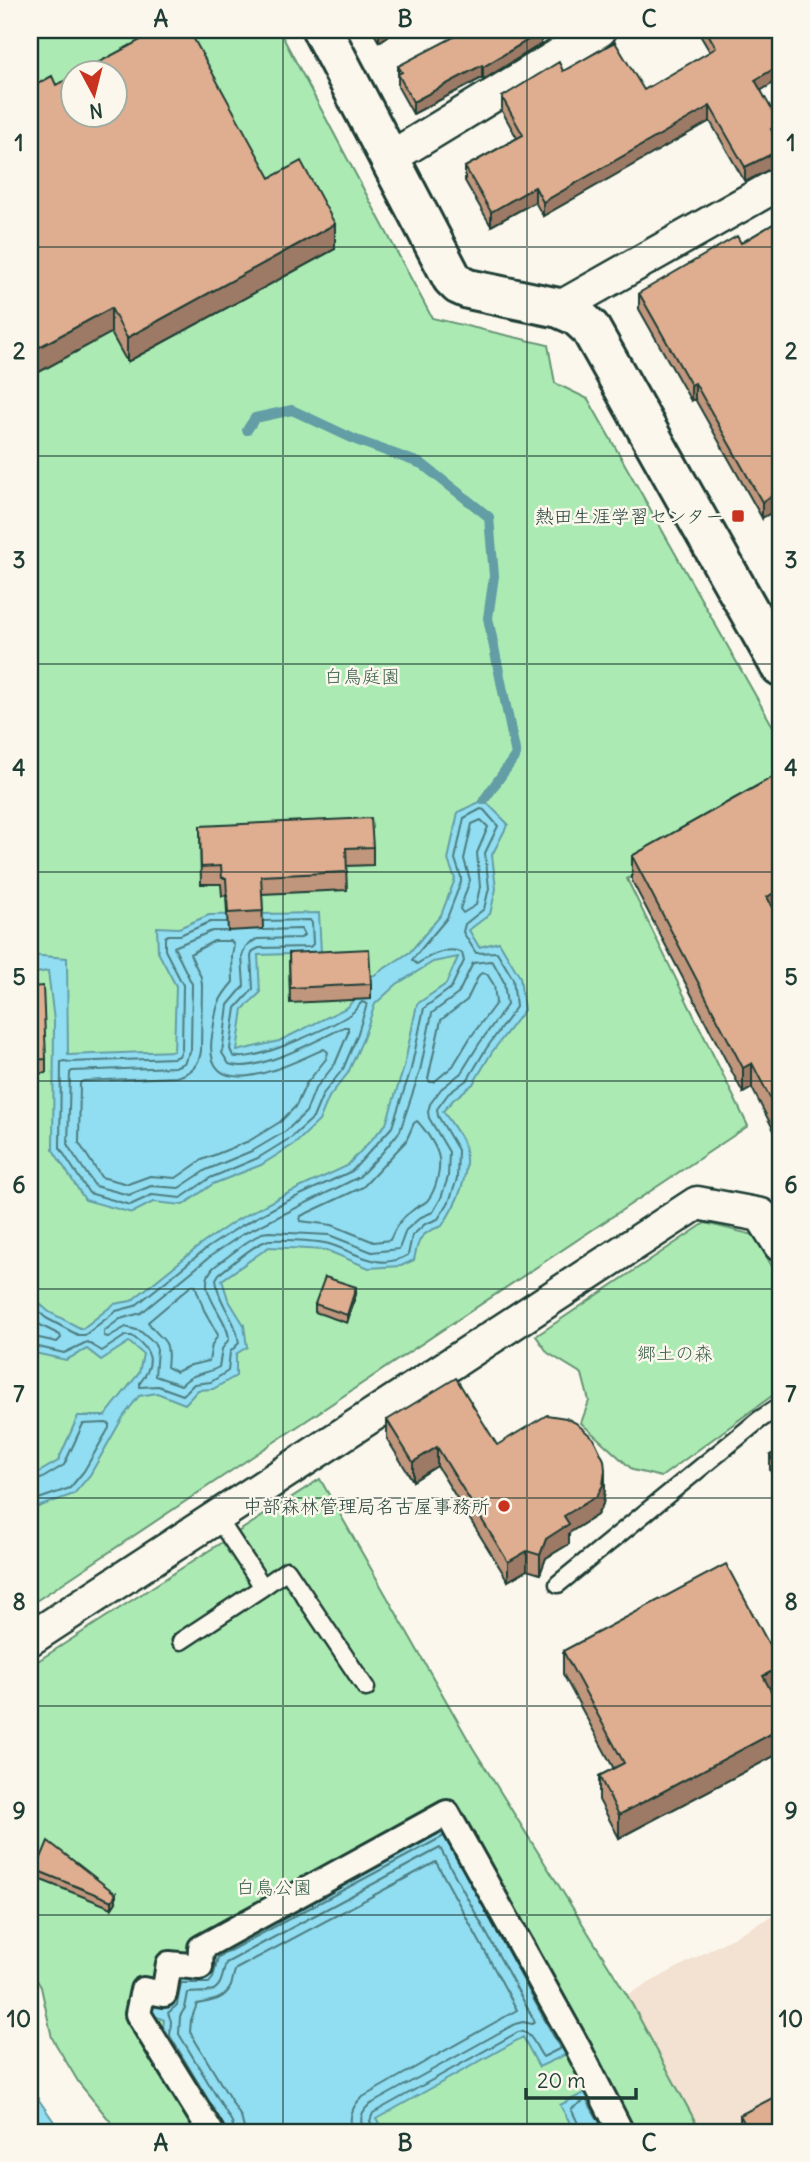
<svg xmlns="http://www.w3.org/2000/svg" width="810" height="2162" viewBox="0 0 810 2162" font-family="Delius,'Klee One',sans-serif">
<style>
.built{fill:#f3e1d1}
.green{fill:#abebb3;stroke:#659474;stroke-width:2;fill-rule:evenodd}
.water{fill:#91ddf1;stroke:#639da5;stroke-width:2}
.lines{fill:none;stroke-linecap:round;stroke-linejoin:round}
.shore{stroke:#4d7d80;stroke-width:2}
.stream{stroke:#639da5;stroke-width:10}
.service-casing{stroke:#1f3d34;stroke-width:21}
.pedestrian-casing{stroke:#1f3d34;stroke-width:30}
.minor-casing{stroke:#1f3d34;stroke-width:37}
.tertiary-casing{stroke:#1f3d34;stroke-width:44}
.service{stroke:#fbf7ec;stroke-width:16}
.pedestrian{stroke:#fbf7ec;stroke-width:24}
.minor{stroke:#fbf7ec;stroke-width:32}
.tertiary{stroke:#fbf7ec;stroke-width:38}
.wall{fill:#c0967d;stroke:#1f3d34;stroke-width:2}
.shaded-wall{fill:#9c7a66;stroke:#1f3d34;stroke-width:2}
.building{fill:#dfae91;stroke:#1f3d34;stroke-width:2}
.grid{fill:none;stroke:#1f3d34;stroke-width:2;stroke-opacity:0.55}
.poi-dot{fill:#c8321e;stroke:#fbf7ec;stroke-width:2.5}
.labels{text-anchor:middle;stroke-width:5;stroke-linejoin:round;paint-order:stroke}
.poi-label{font-size:19px;fill:#1f3d34;stroke:#fbf7ec;text-anchor:end}
.park-label{font-size:19px;fill:#3b604d;stroke:#fbf7ec}
.neatline{fill:none;stroke:#1f3d34;stroke-width:2.5}
.grid-label{font-size:23px;text-anchor:middle;font-weight:bold;fill:#1f3d34}
</style>
<rect width="100%" height="100%" fill="#fbf7ec"/>
<filter id="ink" filterUnits="userSpaceOnUse"><feTurbulence type="fractalNoise" baseFrequency=".0143" numOctaves="2"/><feDisplacementMap in="SourceGraphic" scale="14" xChannelSelector="R" yChannelSelector="G"/><feConvolveMatrix kernelMatrix="1 2 1 2 8 2 1 2 1" color-interpolation-filters="sRGB"/></filter>
<g filter="url(#ink)">
<path class="built" d="M 780,1912 L 780,2132 L 701,2132 L 627,1995 Z"/>
<path class="green" d="M 30,30 L 279,30 L 432,318 L 548,345 L 555,383 L 588,399 L 780,739 L 780,795 L 627,879 L 748,1126 L 30,1605 ZM 74,74 L 116,74 L 116,116 L 74,116 Z
M 705,1223 L 754,1235 L 780,1280 L 780,1390 L 661,1477 L 633,1470 L 581,1423 L 589,1401 L 582,1374 L 548,1353 L 536,1336 Z
M 320,1479 L 473,1748 L 627,1995 L 701,2132 L 119,2132 L 79,2083 L 52,2038 L 41,1987 L 30,1969 L 30,1666 Z"/>
<path class="water" d="M 484,800 L 508,824 L 492,855 L 496,889 L 490,914 L 469,930 L 479,947 L 499,942 L 520,977 L 524,1010 L 492,1052 L 473,1084 L 453,1100 L 443,1111 C 450,1122 463,1137 465,1149 C 470,1177 457,1203 442,1226 C 420,1233 418,1239 414,1260 L 401,1266 L 369,1268 L 326,1250 L 269,1247 L 222,1280 L 228,1299 L 244,1325 L 247,1347 L 236,1354 L 236,1376 L 213,1389 L 198,1390 L 185,1404 L 157,1393 L 139,1396 L 123,1417 L 90,1475 L 74,1494 L 30,1510 L 30,1470 L 39,1472 L 58,1461 L 78,1416 L 105,1416 L 139,1373 L 143,1354 L 129,1342 L 101,1360 L 87,1349 L 66,1360 L 30,1352 L 30,1296 L 31,1296 L 49,1312 L 82,1329 L 114,1304 L 131,1301 L 203,1243 L 235,1221 L 280,1197 L 347,1166 L 386,1124 L 404,1067 L 417,1004 L 446,984 L 458,957 L 433,962 L 397,984 L 375,1004 L 363,1039 L 348,1073 L 329,1097 L 319,1121 L 296,1143 L 261,1165 L 213,1184 L 183,1205 L 153,1202 L 132,1213 L 85,1200 L 53,1150 L 54,1021 L 48,971 L 30,974 L 30,955 L 67,958 L 68,1055 L 174,1051 L 176,986 L 158,952 L 157,927 L 179,928 L 209,915 L 319,913 L 321,953 L 258,955 L 260,993 L 243,1009 L 237,1051 L 279,1041 L 348,1007 L 368,979 L 410,952 L 441,915 L 455,879 L 448,860 L 458,812 Z
M 447,1825 L 571,2052 L 539,2067 L 523,2037 L 376,2119 L 384,2132 L 220,2132 L 162,2037 L 164,2020 L 147,2013 L 149,1999 L 175,1973 Z
M 30,2087 L 61,2132 L 30,2132 Z
M 590,2090 L 613,2132 L 571,2132 L 574,2130 L 560,2105 Z"/>
<g class="lines">
<path class="shore" d="M 481,820 L 488,827 L 477,853 L 480,887 L 476,905 L 463,913 L 460,909 L 470,880 L 464,859 L 472,824 Z
M 226,922 L 210,922 L 180,935 L 168,935 L 165,937 L 165,950 L 183,985 L 182,1050 L 179,1056 L 173,1058 L 70,1062 L 64,1061 L 61,1062 L 60,1148 L 89,1193 L 130,1205 L 152,1195 L 181,1198 L 210,1178 L 258,1158 L 292,1137 L 313,1118 L 323,1094 L 343,1069 L 357,1036 L 367,1004 L 362,1002 C 358,1006 355,1011 351,1014 C 332,1026 253,1064 233,1056 L 230,1049 L 236,1008 L 253,989 L 251,956 L 253,951 L 259,948 L 310,947 L 313,944 L 312,923 L 310,920 L 264,921
M 226,931 L 212,931 L 174,947 L 192,984 L 191,1050 L 184,1063 L 175,1067 L 72,1071 L 70,1073 L 68,1146 L 95,1186 L 129,1195 L 151,1186 L 179,1188 L 206,1170 L 254,1150 L 286,1131 L 306,1112 L 315,1089 L 335,1064 L 348,1033 L 348,1027 L 344,1027 C 320,1039 254,1075 229,1064 L 222,1053 L 228,1005 L 244,986 L 242,956 L 246,946 L 257,939 L 301,938 L 304,935 L 301,929 L 264,930
M 214,941 L 231,941 L 234,945 L 232,956 L 233,982 C 214,1004 217,1009 212,1036 C 201,1110 293,1063 324,1049 L 328,1052 L 326,1059 L 306,1084 L 296,1106 L 280,1122 L 249,1141 L 202,1160 L 176,1178 L 150,1176 L 128,1184 L 101,1177 L 79,1143 L 80,1083 L 83,1081 L 176,1077 C 190,1074 199,1066 201,1051 L 202,985 L 201,977 L 190,954 Z
M 490,961 L 493,962 L 504,982 L 507,1005 L 479,1044 L 461,1073 L 441,1089 L 430,1104 L 428,1112 L 429,1118 L 449,1152 L 448,1177 L 441,1198 L 433,1212 L 421,1217 L 406,1230 L 399,1249 L 372,1252 L 329,1235 L 269,1232 L 262,1233 L 247,1242 L 214,1267 C 192,1289 228,1316 229,1339 L 222,1349 L 219,1367 C 203,1376 195,1371 181,1385 L 155,1376 L 157,1349 L 154,1343 L 140,1331 L 126,1327 L 108,1337 L 104,1336 L 104,1331 L 120,1319 L 141,1313 L 212,1255 L 243,1234 L 359,1177 L 381,1154 L 400,1131 L 420,1071 L 432,1013 L 458,994 L 473,963 Z
M 482,973 L 487,974 L 494,985 L 496,1003 L 470,1038 L 453,1066 L 434,1082 L 430,1082 L 428,1079 L 441,1020 L 467,1000 L 479,975 Z
M 417,1121 C 424,1128 435,1144 438,1154 C 442,1167 436,1191 427,1201 C 423,1205 417,1206 413,1210 C 401,1218 395,1227 390,1240 L 374,1242 L 332,1225 L 300,1221 L 301,1216 L 363,1187 L 406,1141 L 414,1123 Z
M 195,1285 L 204,1310 L 218,1335 L 212,1345 L 209,1361 L 191,1365 L 176,1372 L 167,1367 C 171,1334 161,1343 148,1322 L 192,1285 Z
M 30,1304 L 46,1318 L 78,1335 L 85,1335 L 116,1311 L 135,1306 L 207,1248 L 239,1227 L 283,1203 L 352,1171 L 392,1127 L 411,1069 L 424,1008 L 451,988 L 464,961 L 462,953 C 449,945 429,956 417,964 L 412,960 L 447,918 L 461,882 L 461,877 L 455,859 L 464,818 L 481,809 L 484,810 L 498,826 L 485,853 L 489,888 L 484,909 L 465,924 L 463,932 L 476,953 L 497,952 L 513,979 L 516,1007 L 486,1049 L 468,1079 L 448,1094 L 437,1109 L 438,1116 L 458,1150 L 457,1179 L 449,1202 L 438,1219 L 425,1224 L 412,1236 L 408,1255 C 379,1272 356,1252 329,1244 C 319,1241 280,1239 269,1240 C 255,1243 231,1265 219,1274 L 216,1279 C 218,1305 236,1317 239,1343 L 230,1352 L 228,1371 L 211,1382 L 194,1384 L 183,1395 L 158,1386 L 140,1387 L 140,1383 C 156,1362 152,1350 132,1336 L 125,1336 L 102,1351 L 87,1342 L 64,1353 L 30,1345
M 30,1315 L 40,1325 L 60,1335 L 61,1338 L 57,1342 L 30,1336
M 30,1477 L 41,1479 L 64,1465 L 83,1424 L 106,1423 L 109,1424 L 109,1428 L 84,1471 L 70,1488 L 30,1502
M 225,2132 L 224,2126 L 170,2036 L 171,2021 L 168,2013 L 177,2005 L 181,1983 L 209,1983 L 213,1978 L 218,1957 L 444,1836
M 234,2132 L 232,2122 L 179,2034 L 180,2016 L 185,2008 L 188,1993 C 194,1992 201,1993 207,1992 C 223,1990 222,1974 226,1963 L 440,1848 L 535,2022 L 532,2024 L 523,2022 L 515,2024 L 369,2105 C 360,2113 359,2122 365,2132
M 245,2132 L 241,2117 L 190,2032 L 191,2020 L 197,2004 C 210,2001 224,2001 231,1986 C 233,1980 233,1974 236,1969 L 436,1862 L 517,2010 L 361,2098 C 351,2108 348,2119 353,2132
M 375,2132 L 370,2121 L 373,2113 L 518,2032 C 532,2030 535,2047 543,2057 L 559,2049 L 559,2046 L 497,1932
M 580,2132 L 580,2127 L 571,2109 L 585,2100 L 588,2102 L 605,2132"/>
<path class="stream" d="M 247,430 L 255,418 L 292,410 L 356,440 L 422,464 L 489,517 L 494,576 L 488,618 L 516,755 L 484,800"/>
<defs>
<path id="service" d="M 558,1584 L 759,1420 L 780,1406
M 263,1587 L 287,1570 L 366,1688
M 181,1641 L 263,1587 L 217,1517"/>
<path id="pedestrian" d="M 211,2132 L 138,2014 L 143,1990 L 164,1994 L 169,1964 L 200,1967 L 201,1948 L 447,1813 L 578,2048 L 621,2132"/>
<path id="minor" d="M 390,158 L 600,30
M 559,308 L 780,183
M 30,1639 L 697,1203 L 761,1215 L 780,1245"/>
<path id="tertiary" d="M 322,30 L 452,278 L 459,285 L 468,289 L 559,308 L 577,316 L 590,328 L 780,666"/>
</defs>
<use href="#service" class="service-casing"/>
<use href="#pedestrian" class="pedestrian-casing"/>
<use href="#minor" class="minor-casing"/>
<use href="#tertiary" class="tertiary-casing"/>
<use href="#service" class="service"/>
<use href="#pedestrian" class="pedestrian"/>
<use href="#minor" class="minor"/>
<use href="#tertiary" class="tertiary"/>
</g>
<path class="wall" d="M 372,30 L 397,30 L 379,42 Z
M 697,30 L 780,30 L 780,79 L 761,90 L 778,140 L 780,144 L 780,164 L 745,182 L 710,121 L 543,216 L 535,202 L 491,226 L 465,181 L 465,167 L 517,138 L 502,111 L 502,97 L 563,71 L 644,90 L 710,52 Z
M 541,44 L 483,80 L 482,78 L 413,114 L 398,87 L 398,66 Z
M 56,85 L 270,178 L 335,249 L 127,362 L 111,333 Z
M 780,220 L 762,518 L 695,399 L 691,401 L 639,309 L 639,293 L 741,243 Z
M 780,773 L 780,914 L 777,916 L 780,922 L 780,1142 L 752,1088 L 743,1093 L 632,881 L 632,856 Z
M 200,826 L 373,847 L 373,865 L 346,866 L 347,890 L 262,894 L 263,929 L 228,931 L 226,895 L 222,896 L 221,884 L 201,884 Z
M 289,953 L 371,984 L 371,999 L 290,1003 Z
M 30,987 L 46,1059 L 46,1073 L 30,1074 Z
M 356,1294 L 347,1323 L 315,1312 L 315,1304 Z
M 387,1420 L 497,1445 L 605,1489 L 603,1504 L 597,1515 L 569,1533 L 569,1544 L 546,1558 L 540,1574 L 527,1570 L 508,1581 L 437,1466 L 413,1481 L 387,1439 Z
M 780,1450 L 780,1489 L 770,1470 L 770,1455 Z
M 563,1651 L 780,1667 L 780,1691 L 773,1695 L 780,1708 L 780,1753 L 619,1838 L 599,1800 L 599,1776 L 614,1769 L 563,1674 Z
M 36,1870 L 116,1902 L 112,1908 L 36,1878 Z
M 740,2115 L 780,2132 L 740,2132 Z"/>
<path class="shaded-wall" d="M 379,30 L 397,30 L 379,42 Z
M 541,32 L 541,44 L 483,80 L 483,67 Z
M 482,65 L 482,78 L 413,114 L 413,102 Z
M 780,65 L 780,79 L 755,94 L 755,80 Z
M 710,106 L 710,121 L 543,216 L 543,202 Z
M 780,124 L 780,138 L 771,143 L 771,129 Z
M 780,150 L 780,164 L 745,182 L 745,167 Z
M 535,187 L 535,202 L 491,226 L 491,212 Z
M 335,224 L 335,249 L 127,362 L 127,338 Z
M 111,308 L 111,333 L 30,377 L 30,352 Z
M 695,383 L 695,399 L 691,401 L 691,385 Z
M 780,491 L 780,508 L 762,518 L 762,502 Z
M 780,889 L 780,914 L 767,922 L 767,897 Z
M 752,1063 L 752,1088 L 743,1093 L 743,1068 Z
M 356,1287 L 356,1294 L 347,1323 L 347,1315 Z
M 437,1447 L 437,1466 L 413,1481 L 413,1462 Z
M 605,1470 L 605,1489 L 603,1504 L 597,1515 L 569,1533 L 569,1544 L 546,1558 L 540,1574 L 540,1555 L 546,1539 L 564,1516 Z
M 527,1551 L 527,1570 L 508,1581 L 508,1562 Z
M 780,1667 L 780,1691 L 763,1700 L 763,1676 Z
M 780,1729 L 780,1753 L 619,1838 L 619,1815 Z
M 116,1894 L 116,1902 L 112,1908 L 112,1901 Z"/>
<path class="building" d="M 159,30 L 189,30 L 270,178 L 301,161 L 335,224 L 127,338 L 111,308 L 30,352 L 30,88 L 52,76 L 56,85 L 74,76 L 74,116 L 116,116 L 116,74 L 77,74 Z
M 467,30 L 540,30 L 541,32 L 483,67 L 482,65 L 413,102 L 398,74 L 402,72 L 398,66 Z
M 706,30 L 780,30 L 780,65 L 755,80 L 780,124 L 771,129 L 780,144 L 780,150 L 745,167 L 710,106 L 543,202 L 535,187 L 491,212 L 465,167 L 523,135 L 502,97 L 559,62 L 563,71 L 615,42 L 644,90 L 716,48 Z
M 780,220 L 780,491 L 762,502 L 695,383 L 691,385 L 639,293 L 737,236 L 741,243 Z
M 780,773 L 780,889 L 767,897 L 780,922 L 780,1117 L 752,1063 L 743,1068 L 632,856 Z
M 371,818 L 373,847 L 346,848 L 347,872 L 261,876 L 263,911 L 228,913 L 226,878 L 222,878 L 221,866 L 201,867 L 200,826 Z
M 369,949 L 371,984 L 290,988 L 289,953 Z
M 43,986 L 46,1059 L 30,1060 L 30,987 Z
M 325,1277 L 356,1287 L 347,1315 L 315,1304 Z
M 456,1378 L 497,1445 L 547,1415 L 566,1418 L 576,1423 L 594,1439 L 604,1460 L 605,1470 L 603,1485 L 597,1496 L 564,1516 L 569,1524 L 546,1539 L 540,1555 L 527,1551 L 508,1562 L 437,1447 L 413,1462 L 387,1420 Z
M 780,1450 L 780,1474 L 770,1455 Z
M 726,1564 L 780,1665 L 780,1667 L 763,1676 L 780,1708 L 780,1729 L 619,1815 L 599,1776 L 624,1763 L 563,1651 Z
M 48,1841 L 116,1894 L 112,1901 L 36,1870 Z
M 780,2094 L 780,2132 L 749,2132 L 740,2115 Z"/>
</g>
<path class="grid" d="M 283,30 L 283,2132M 527,30 L 527,2132M 30,247 L 780,247M 30,456 L 780,456M 30,664 L 780,664M 30,872 L 780,872M 30,1081 L 780,1081M 30,1289 L 780,1289M 30,1498 L 780,1498M 30,1706 L 780,1706M 30,1915 L 780,1915"/>
<g class="poi-dot">
<rect x="731" y="509" width="14" height="14" rx="3.5"/>
<circle cx="504" cy="1506" r="7"/>
</g>
<g class="labels">
<g class="poi-label">
<text x="724" y="523">熱田生涯学習センター</text>
<text x="490" y="1513">中部森林管理局名古屋事務所</text>
</g>
<g class="park-label">
<text x="362" y="683">白鳥庭園</text>
<text x="675" y="1360">郷土の森</text>
<text x="274" y="1894">白鳥公園</text>
</g>
</g>
<rect width="810" height="2162" fill="none" stroke="#fbf7ec" stroke-width="77"/>
<g transform="translate(94 94) rotate(173)"><circle r="33" fill="#fbf7ec" stroke="#a3ada2" stroke-width="2"/>
<path d="M0-5L12 26L0 18L-12 26Z" fill="#c8321e"/>
<text y="-10" font-size="19" font-weight="bold" text-anchor="middle" fill="#1f3d34">N</text>
</g>
<path d="M526 2088v10h110v-10" fill="none" stroke="#1f3d34" stroke-width="3.5"/>
<text x="537" y="2088" font-size="21" fill="#1f3d34" stroke="#fbf7ec" stroke-width="5" paint-order="stroke">20 m</text>
<rect x="38" y="38" width="734" height="2086" class="neatline"/>
<g class="grid-label">
<text x="161" y="27">A</text>
<text x="405" y="27">B</text>
<text x="649" y="27">C</text>
<text x="19" y="151">1</text>
<text x="791" y="151">1</text>
<text x="19" y="359">2</text>
<text x="791" y="359">2</text>
<text x="19" y="568">3</text>
<text x="791" y="568">3</text>
<text x="19" y="776">4</text>
<text x="791" y="776">4</text>
<text x="19" y="985">5</text>
<text x="791" y="985">5</text>
<text x="19" y="1193">6</text>
<text x="791" y="1193">6</text>
<text x="19" y="1402">7</text>
<text x="791" y="1402">7</text>
<text x="19" y="1610">8</text>
<text x="791" y="1610">8</text>
<text x="19" y="1819">9</text>
<text x="791" y="1819">9</text>
<text x="19" y="2027">10</text>
<text x="791" y="2027">10</text>
<text x="161" y="2151">A</text>
<text x="405" y="2151">B</text>
<text x="649" y="2151">C</text>
</g>
</svg>
